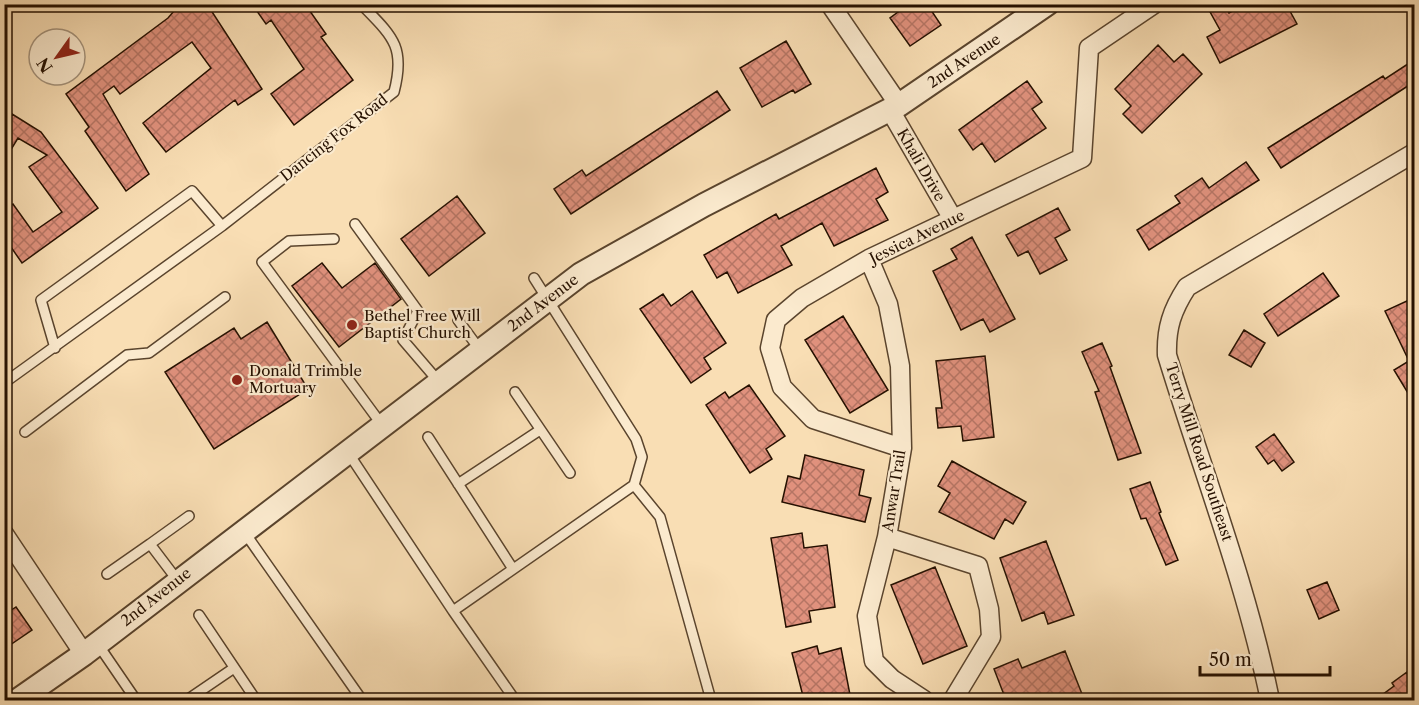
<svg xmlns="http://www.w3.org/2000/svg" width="1419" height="705" viewBox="0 0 1419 705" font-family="'Libre Caslon Text',serif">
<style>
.building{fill:url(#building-cross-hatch);stroke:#251000;stroke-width:1.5}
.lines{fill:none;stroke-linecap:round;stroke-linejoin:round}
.service-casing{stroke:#5a442d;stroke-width:12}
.minor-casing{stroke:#5a442d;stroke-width:21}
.tertiary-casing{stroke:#5a442d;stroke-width:26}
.service{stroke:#fbeace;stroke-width:9}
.minor{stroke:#fbeace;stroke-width:18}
.tertiary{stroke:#fbeace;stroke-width:22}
.poi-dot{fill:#8f2418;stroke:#fbeace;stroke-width:2}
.labels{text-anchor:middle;stroke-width:4.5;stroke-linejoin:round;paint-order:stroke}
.street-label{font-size:15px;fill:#251000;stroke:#fbeace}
.poi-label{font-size:15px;fill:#251000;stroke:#fbeace;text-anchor:start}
</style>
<defs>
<pattern id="building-cross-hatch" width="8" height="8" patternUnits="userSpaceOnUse" patternTransform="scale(1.5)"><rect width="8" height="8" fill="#e0917d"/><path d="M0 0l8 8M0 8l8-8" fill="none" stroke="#b57564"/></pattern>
</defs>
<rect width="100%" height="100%" fill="#f9deb4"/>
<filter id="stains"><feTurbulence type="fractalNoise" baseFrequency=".00333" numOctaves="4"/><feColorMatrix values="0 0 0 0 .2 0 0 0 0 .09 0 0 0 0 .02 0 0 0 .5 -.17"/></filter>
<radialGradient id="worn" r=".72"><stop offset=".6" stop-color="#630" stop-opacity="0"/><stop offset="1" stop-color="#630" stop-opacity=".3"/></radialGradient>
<path class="building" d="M 180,4 L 207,4 L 262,89 L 238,105 L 235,100 L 166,152 L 143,123 L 211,68 L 192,42 L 120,94 L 114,86 L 103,94 L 149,174 L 126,191 L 85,131 L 89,127 L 66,94 L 168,18 Z
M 252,4 L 305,4 L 326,34 L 321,37 L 353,80 L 294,125 L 271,94 L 304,69 L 271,20 L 266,24 Z
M 909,4 L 927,4 L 941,25 L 910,46 L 890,18 Z
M 1219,4 L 1224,4 L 1229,13 L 1246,4 L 1286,4 L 1297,24 L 1220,63 L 1207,37 L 1220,30 L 1209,10 Z
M 786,41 L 811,84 L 795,93 L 793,90 L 762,107 L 740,68 Z
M 1158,45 L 1174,62 L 1183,54 L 1202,74 L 1142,133 L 1123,114 L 1131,106 L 1115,89 Z
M 1414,60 L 1414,82 L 1281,168 L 1268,148 L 1383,76 L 1385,79 Z
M 1027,81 L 1042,102 L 1032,109 L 1046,128 L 995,162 L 982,143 L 973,150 L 959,130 Z
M 717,91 L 730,110 L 571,214 L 554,189 L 582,170 L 586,176 Z
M 12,114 L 41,132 L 98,208 L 22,263 L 4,237 L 4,210 L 13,204 L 33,232 L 62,212 L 29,167 L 47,155 L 18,138 L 4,161 L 4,125 Z
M 1246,162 L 1259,180 L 1149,250 L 1137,230 L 1180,203 L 1175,196 L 1202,178 L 1209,188 Z
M 876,168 L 888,192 L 876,199 L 888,220 L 834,246 L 822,223 L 781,246 L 792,265 L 738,293 L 727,272 L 717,278 L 704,255 L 776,214 L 779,219 Z
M 457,196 L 485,233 L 429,276 L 401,239 Z
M 1058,208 L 1070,230 L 1055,238 L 1067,260 L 1040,274 L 1028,251 L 1018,256 L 1006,235 Z
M 972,237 L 1015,319 L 990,332 L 983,319 L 961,330 L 933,271 L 957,259 L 951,249 Z
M 322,263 L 342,288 L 375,263 L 401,299 L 339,347 L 292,286 Z
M 1323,273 L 1339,296 L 1278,336 L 1264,314 Z
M 692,291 L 726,343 L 704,358 L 711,369 L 691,383 L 640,309 L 663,294 L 671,306 Z
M 1409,300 L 1414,313 L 1414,403 L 1394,370 L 1409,361 L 1385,311 Z
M 843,316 L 888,390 L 850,413 L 805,340 Z
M 267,322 L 308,389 L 214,449 L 165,372 L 234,328 L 241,339 Z
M 1244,330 L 1265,343 L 1251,367 L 1229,355 Z
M 1102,343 L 1112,366 L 1110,367 L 1141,453 L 1118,460 L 1095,392 L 1099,391 L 1082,352 Z
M 985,356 L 994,437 L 963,441 L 961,426 L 938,428 L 936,408 L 942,408 L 936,361 Z
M 749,385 L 785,436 L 766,449 L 772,459 L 750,473 L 706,405 L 725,392 L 729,398 Z
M 1274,434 L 1294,462 L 1282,471 L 1274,460 L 1268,464 L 1256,447 Z
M 805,455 L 864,470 L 859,495 L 871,498 L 865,522 L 782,502 L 788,476 L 800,479 Z
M 952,461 L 1026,502 L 1013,524 L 1005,519 L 994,539 L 939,512 L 950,493 L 938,486 Z
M 1150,482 L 1161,512 L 1159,513 L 1178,560 L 1166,565 L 1146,518 L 1141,519 L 1130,489 Z
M 802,533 L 804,548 L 827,545 L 835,607 L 809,611 L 811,622 L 786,627 L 771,538 Z
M 1046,541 L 1074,615 L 1048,624 L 1044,612 L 1022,621 L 1000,558 Z
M 935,567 L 967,646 L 923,664 L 891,585 Z
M 1327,582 L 1339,610 L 1319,619 L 1307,590 Z
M 16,607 L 32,630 L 10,645 L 4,637 L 4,615 Z
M 817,646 L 819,654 L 841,648 L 851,700 L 804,700 L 792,653 Z
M 1065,651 L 1082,694 L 1064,700 L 1006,700 L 994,669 L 1018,659 L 1022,668 Z
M 1407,672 L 1414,682 L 1414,700 L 1375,700 L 1394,686 L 1392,683 Z"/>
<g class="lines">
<defs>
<path id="service" d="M 355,224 L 418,311 L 403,340 L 439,382
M 334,239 L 289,241 L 262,262 L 382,425
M 458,320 L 480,350
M 55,348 L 41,300 L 192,191 L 222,226
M 4,383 L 222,226 L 394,92 C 406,46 392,36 361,4
M 515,392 L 570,473
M 25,432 L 127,355 L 149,353 L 225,297
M 428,437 L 513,569
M 347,451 L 453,611 L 634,485 L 642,457 L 636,439 L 534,278
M 458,484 L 540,430
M 634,485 L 660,517 L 711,700
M 245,533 L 362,700
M 150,544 L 189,516
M 107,574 L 150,544 L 178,581
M 453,611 L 515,700
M 199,615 L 256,700
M 97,643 L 136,700
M 187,700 L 234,668"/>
<path id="minor" d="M 830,4 L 899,105
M 890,110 L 953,219
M 869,259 L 888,304 L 900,366 L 902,448 L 887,537 L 867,616 L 874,661 L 892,679 L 924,700
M 902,448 L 813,419 L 782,387 L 770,348 L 776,320 L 802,298 L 869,259 L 1082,158 L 1089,48 L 1154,4
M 4,534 L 84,654
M 887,537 L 978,566 L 989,609 L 991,637 L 953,700
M 1270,700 C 1246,582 1202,470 1167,355 C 1166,328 1172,310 1187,287 L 1414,153"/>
<path id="tertiary" d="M 18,700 L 84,654 L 581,274 L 704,205 L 899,105 L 1047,4"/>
</defs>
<use href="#service" class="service-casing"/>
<use href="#minor" class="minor-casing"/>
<use href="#tertiary" class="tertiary-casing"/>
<use href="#service" class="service"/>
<use href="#minor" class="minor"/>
<use href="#tertiary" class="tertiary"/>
</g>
<g class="poi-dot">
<circle cx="352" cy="325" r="6"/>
<circle cx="237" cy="380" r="6"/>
</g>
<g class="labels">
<g class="street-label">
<text transform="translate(964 61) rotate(-34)" y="5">2nd Avenue</text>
<text transform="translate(334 138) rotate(-38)" y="5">Dancing Fox Road</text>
<text transform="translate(921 165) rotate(60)" y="5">Khali Drive</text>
<text transform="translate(917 237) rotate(-26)" y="5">Jessica Avenue</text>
<text transform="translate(543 303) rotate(-37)" y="5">2nd Avenue</text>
<text transform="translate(1199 452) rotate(72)" y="5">Terry Mill Road Southeast</text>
<text transform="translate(894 491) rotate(-81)" y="5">Anwar Trail</text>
<text transform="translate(156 597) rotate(-38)" y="5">2nd Avenue</text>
</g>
<g class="poi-label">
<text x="364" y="321">Bethel Free Will<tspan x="364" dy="17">Baptist Church</tspan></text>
<text x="249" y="376">Donald Trimble<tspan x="249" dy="17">Mortuary</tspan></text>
</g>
</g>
<rect width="1419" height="705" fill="none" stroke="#f9deb4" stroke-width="24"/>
<rect x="6" y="6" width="1407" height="693" fill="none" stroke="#251000" stroke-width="3"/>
<rect x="12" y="12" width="1395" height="681" fill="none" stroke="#251000" stroke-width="1.5"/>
<g transform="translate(57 57) rotate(236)"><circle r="28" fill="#fbeace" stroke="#a5937c" stroke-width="1.5"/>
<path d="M0-4.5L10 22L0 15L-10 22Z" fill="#8f2418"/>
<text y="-9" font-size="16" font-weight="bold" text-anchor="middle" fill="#251000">N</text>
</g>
<path d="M1200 666v9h130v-9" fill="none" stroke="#251000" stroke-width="3"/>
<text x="1209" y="666" font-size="18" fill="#251000" stroke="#fbeace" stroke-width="4.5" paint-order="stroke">50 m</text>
<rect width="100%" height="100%" filter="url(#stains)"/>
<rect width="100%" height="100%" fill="url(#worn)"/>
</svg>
